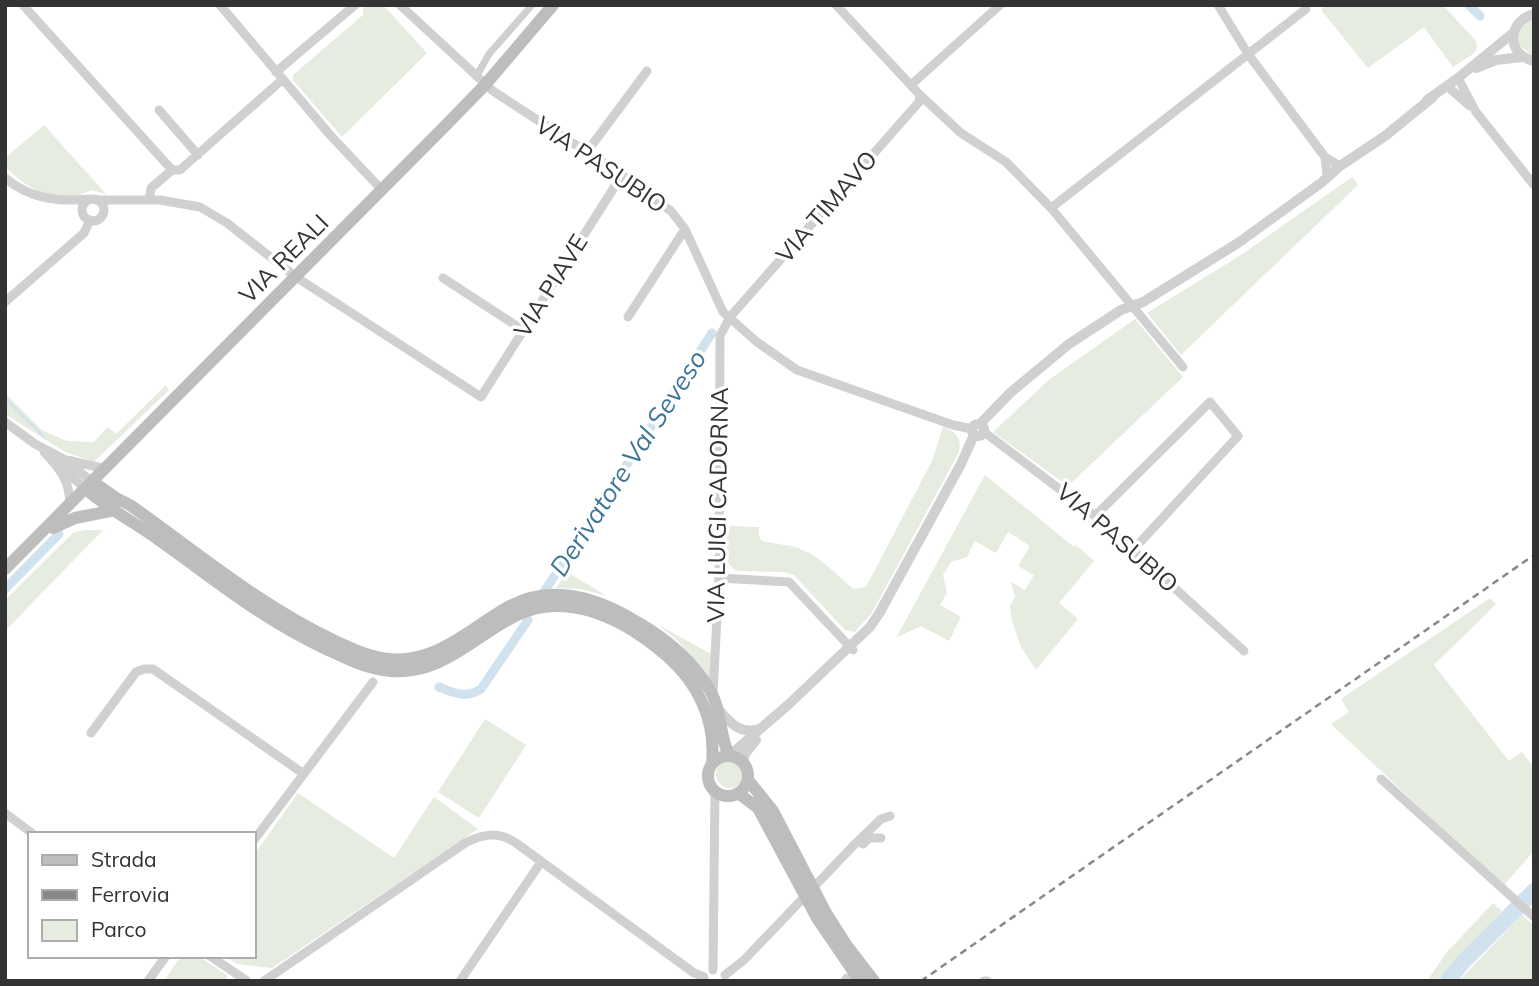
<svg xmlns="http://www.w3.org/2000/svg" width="1539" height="986" viewBox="0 0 1539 986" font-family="Mulish,sans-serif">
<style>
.green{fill:#e6ecdf}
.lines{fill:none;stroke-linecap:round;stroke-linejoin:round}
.stream{stroke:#cfe2ee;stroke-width:2.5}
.canal{stroke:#cfe2ee;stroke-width:9}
.river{stroke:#cfe2ee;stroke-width:16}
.pedestrian{stroke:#d0d0d0;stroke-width:7}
.minor{stroke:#d0d0d0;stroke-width:9}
.tertiary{stroke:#d0d0d0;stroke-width:10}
.secondary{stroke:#bdbdbd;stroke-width:12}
.rail{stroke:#888;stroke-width:2.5;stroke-dasharray:7 5;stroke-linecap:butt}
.labels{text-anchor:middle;stroke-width:7;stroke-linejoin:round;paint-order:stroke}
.street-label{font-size:24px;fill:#333;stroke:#fff}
.water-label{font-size:26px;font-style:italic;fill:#3f7597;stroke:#fff}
</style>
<rect width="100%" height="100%" fill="#fff"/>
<path class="green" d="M 367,5 L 383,5 L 427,53 L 342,137 L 293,80 L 293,75 L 363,15 L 363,9 Z
M 1324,5 L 1443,5 L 1476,41 L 1477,48 L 1473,54 L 1453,67 L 1424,27 L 1368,68 L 1321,10 Z
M 1534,18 L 1534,57 L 1519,45 C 1517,31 1520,25 1534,18 Z
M 44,125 L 106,194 L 92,190 C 87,191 82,195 77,196 C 48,201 24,186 5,166 L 5,158 Z
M 1352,177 L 1358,185 L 1181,355 L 1147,313 L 1241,255 Z
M 1135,319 L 1183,377 L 1068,486 L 993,432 L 1050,379 Z
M 166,385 L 169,390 L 94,462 L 65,452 L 5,414 L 5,393 L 42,430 L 67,441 L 94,442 L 108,427 L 116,434 Z
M 943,427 C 957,431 963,441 958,454 L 881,596 L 871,614 L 855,632 L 845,630 L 794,575 L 784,572 L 736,571 L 725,561 L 726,526 L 759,527 L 759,536 L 762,541 C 773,544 784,544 795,547 C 822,556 833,573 854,589 L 866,587 L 932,461 Z
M 985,475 L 1074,547 L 1076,545 L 1094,561 L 1059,603 L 1078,619 L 1036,670 L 1021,647 L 1012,621 L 1010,606 L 1015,597 L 1011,582 L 1025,590 L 1034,575 L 1018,566 L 1030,546 L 1008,532 L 996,553 L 975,541 L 967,557 L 951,562 L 943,575 L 947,593 L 940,605 L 961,617 L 949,641 L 921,626 L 896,638 Z
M 84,530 L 103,530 L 5,631 L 5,600 L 73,533 Z
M 567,572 L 607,596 L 581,589 L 556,588 Z
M 1490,598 L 1496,604 L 1434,665 L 1509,761 L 1522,752 L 1534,768 L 1534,851 L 1503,886 L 1331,724 L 1349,712 L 1341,699 Z
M 657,624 L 713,655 L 712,678 L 709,680 L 678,641 Z
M 485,719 L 526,745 L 479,818 L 438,792 Z
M716 774a14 14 0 1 1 28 0a14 14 0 1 1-28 0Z
M 298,793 L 394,858 L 434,797 L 478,829 L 272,968 L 237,964 L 225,956 L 254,956 L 254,855 Z
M 1493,903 L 1502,911 L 1437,981 L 1427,981 L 1447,952 Z
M 1522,914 L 1534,926 L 1534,981 L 1459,981 Z
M 181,956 L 198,956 L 227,975 L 227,981 L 164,981 Z"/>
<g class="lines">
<path class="stream" d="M 5,398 L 44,437"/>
<path class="canal" d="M 1469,5 L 1480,16
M 5,589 L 59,534
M 544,592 L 712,333
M 439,687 C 454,693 466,699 481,689 L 528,620"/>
<path class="river" d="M 1448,981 L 1463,962 L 1534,891"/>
<path class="pedestrian" d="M 476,77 L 489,54 L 532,5"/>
<path class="minor" d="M 23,5 L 172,170
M 220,5 L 331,136 L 382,190
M 400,5 L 493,91 L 622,175 L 671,211 L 685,229 L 723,312 L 757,342 L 797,370 L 953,425 L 972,429
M 836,5 L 920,95 L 961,133 L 1006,162 L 1051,208 L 1183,367
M 1218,5 L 1248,54 L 1325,157 L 1340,166
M 276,72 L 355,5
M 1458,78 L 1476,112 L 1534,185
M 912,84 L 1000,5
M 1447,86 L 1470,106
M 159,110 L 198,155
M 586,153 L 647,71
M 1325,157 L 1327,176
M 5,178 C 30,199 58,202 90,199
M82 210a11 11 0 1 1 22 0a11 11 0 1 1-22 0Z
M 96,200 L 160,200 L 200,207 L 227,223 L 296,277 L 481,397 L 622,175
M 149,200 L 151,188 L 172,170 L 180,170 L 283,79
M 1051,208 L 1306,9
M 443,278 L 523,330
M 5,302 L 84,233 L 90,220
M 628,317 L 685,229
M 5,422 L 35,444 L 62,458 L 93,482
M 984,432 L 1095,516 L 1244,651
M 44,452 C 59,467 72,484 69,506
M 67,460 L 106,469
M 60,467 L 86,489
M 1095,516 L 1210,402 L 1238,436 L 1133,550
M 719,578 L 789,582 L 853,650
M 713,694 L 719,578 L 720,336 L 730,317 L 919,102 L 920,95
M 91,733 L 136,672 L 144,669 L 153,669 L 304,774
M 1381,779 L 1534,917
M 5,813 L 33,834
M 254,840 L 373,682
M 863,844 L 869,838 L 881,838
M 210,956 L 247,981
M 713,970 L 715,790
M 725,975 L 744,960 L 853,846 L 881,819 L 890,816
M 148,981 L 166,956
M 264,981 L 465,843 C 483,834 498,831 516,843 L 694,973 L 704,977
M 460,981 L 541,862
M 845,981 L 847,978
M 984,981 L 987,981"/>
<path class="tertiary" d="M 1534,14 C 1507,21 1506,55 1534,61
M 1476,68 L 1496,60 L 1522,57
M 1427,100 L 1458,78 L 1513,33
M972 430a6 6 0 1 1 12 0a6 6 0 1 1-12 0Z
M 980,424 L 1010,393 L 1069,344 L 1121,310 L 1143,302 L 1238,243 L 1321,183 L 1340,166 L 1385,136 L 1433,97
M 719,710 C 731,724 741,735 760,729
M 729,756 L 789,704 L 870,627 L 880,612 L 961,464 L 974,435
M 743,762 L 745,754 L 756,740"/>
<path class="secondary" d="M 93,482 L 116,498 L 130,505 C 197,552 259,605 333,640 C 351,648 368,657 388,659 C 434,664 466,632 503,610 C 548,582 595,596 637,622 C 667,639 692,660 710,690 C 722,711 719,734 729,756
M 86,489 C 105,507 134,522 156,538 C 213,578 260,618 324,648 C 344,657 362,667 383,670 C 439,679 472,637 517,615 C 570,590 627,621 667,656 C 699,684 716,721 712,764
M 53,528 L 75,518 L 115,510
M 5,569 L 448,123 L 485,85 L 553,5
M708 776a20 20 0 1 1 40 0a20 20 0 1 1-40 0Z
M 748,780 L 773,811 L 826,913 L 847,946 L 874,981
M 738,793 L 758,808 L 817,918 L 860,981"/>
<path class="rail" d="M 921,981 L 1534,555"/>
</g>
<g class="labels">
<g class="street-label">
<text transform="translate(601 165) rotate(34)" y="8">VIA PASUBIO</text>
<text transform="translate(827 207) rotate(-49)" y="8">VIA TIMAVO</text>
<text transform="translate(284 259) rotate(-45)" y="8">VIA REALI</text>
<text transform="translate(551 286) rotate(-58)" y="8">VIA PIAVE</text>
<text transform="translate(718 505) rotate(-89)" y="8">VIA LUIGI CADORNA</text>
<text transform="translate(1117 538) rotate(41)" y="8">VIA PASUBIO</text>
</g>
<g class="water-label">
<text transform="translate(628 463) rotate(-57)" y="9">Derivatore Val Seveso</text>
</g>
</g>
<rect width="1539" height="986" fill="none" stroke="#333333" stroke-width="14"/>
<rect x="28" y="832" width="228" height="126" fill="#ffffff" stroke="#adadad" stroke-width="2"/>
<rect x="42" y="855" width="35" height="10" fill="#bdbdbd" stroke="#adadad" stroke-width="2"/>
<text x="91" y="867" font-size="21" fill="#333333">Strada</text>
<rect x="42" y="890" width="35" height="10" fill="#888888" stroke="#adadad" stroke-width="2"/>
<text x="91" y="902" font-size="21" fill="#333333">Ferrovia</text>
<rect x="42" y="920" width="35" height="21" fill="#e6ecdf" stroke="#adadad" stroke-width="2"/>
<text x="91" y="937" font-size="21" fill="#333333">Parco</text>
</svg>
